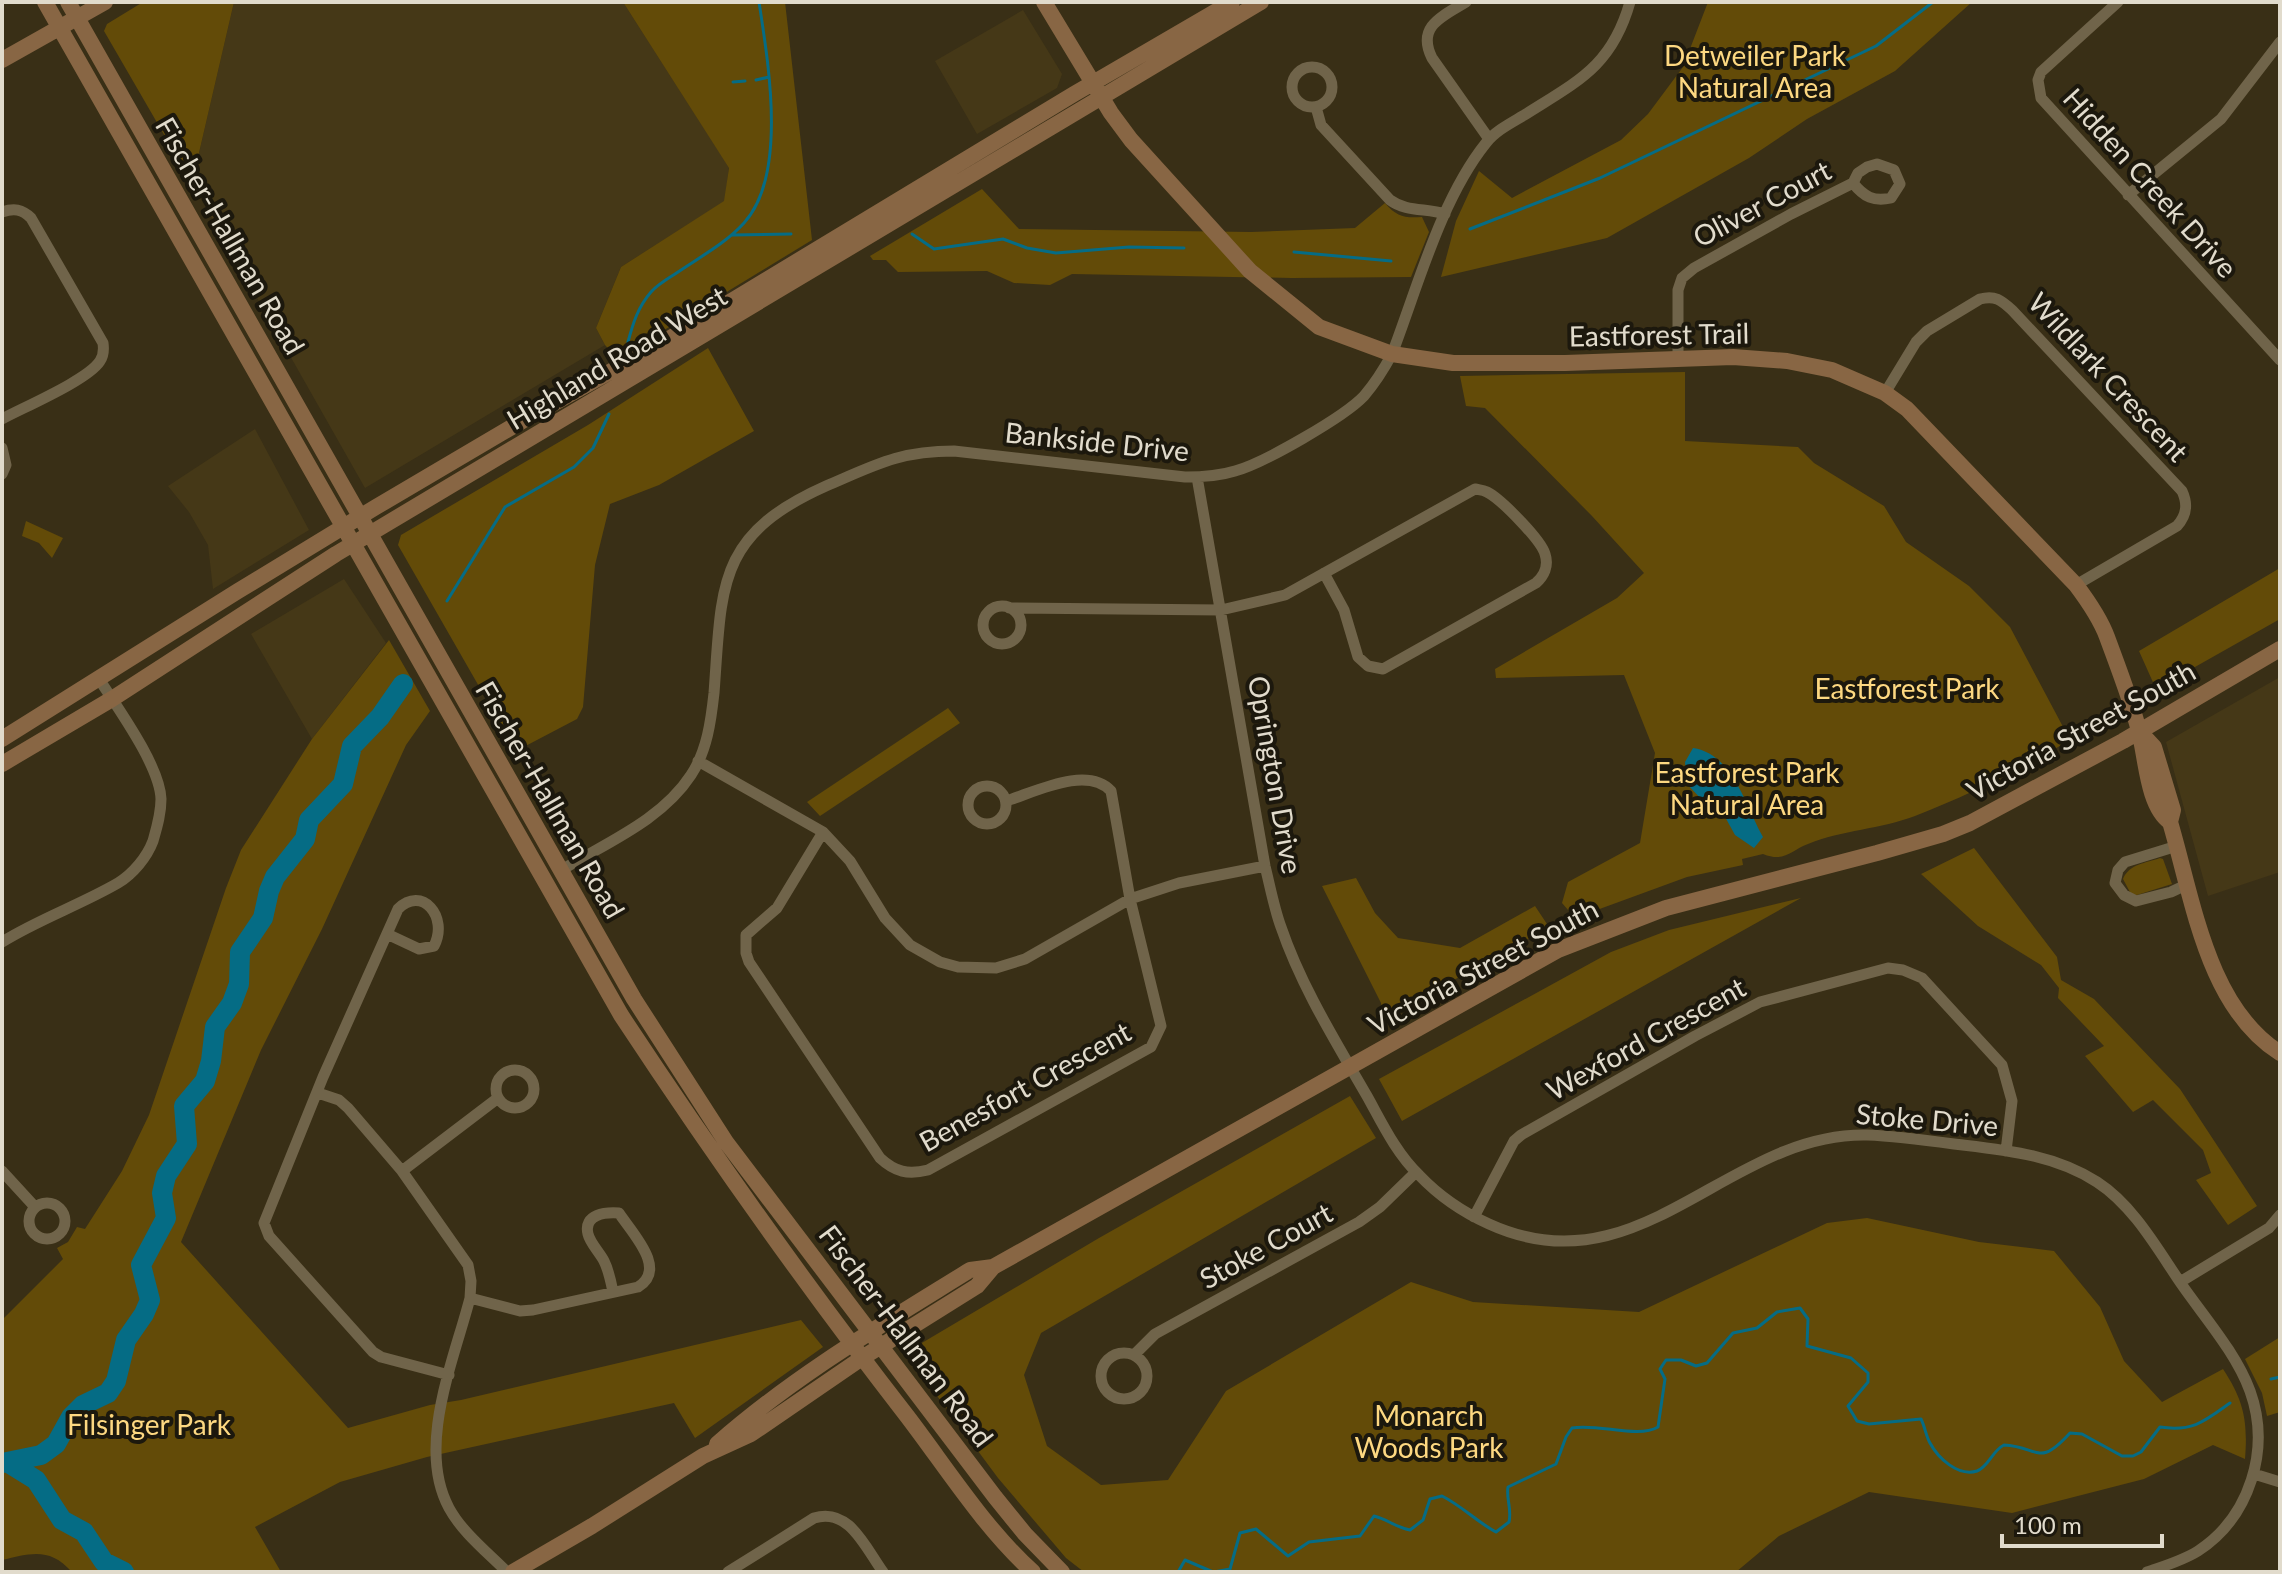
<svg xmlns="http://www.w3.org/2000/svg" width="2282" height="1574" viewBox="0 0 2282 1574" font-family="Lato,sans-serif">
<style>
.built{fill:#453817}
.green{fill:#634b08}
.water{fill:#056c85}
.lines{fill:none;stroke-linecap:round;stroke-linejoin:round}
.stream{stroke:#056c85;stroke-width:3}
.river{stroke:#056c85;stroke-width:20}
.street{stroke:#70644a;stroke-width:11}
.secondary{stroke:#864;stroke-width:16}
.labels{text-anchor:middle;stroke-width:8;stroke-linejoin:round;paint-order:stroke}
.park-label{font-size:28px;fill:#fdd881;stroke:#1c180d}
.street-label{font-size:28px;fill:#e1dbcc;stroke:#1c180d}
</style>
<rect width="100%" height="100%" fill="#392f16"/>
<path class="built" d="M 234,2 L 623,2 L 729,167 L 725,201 L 621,267 L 596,328 L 605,345 L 365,488 L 192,183 Z
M 1023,10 L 1062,74 L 1057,88 L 977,134 L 935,61 Z
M 255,429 L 309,530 L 213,589 L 208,545 L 189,512 L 168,486 Z
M 344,579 L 386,643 L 312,739 L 251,634 Z
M 2280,677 L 2280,872 L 2208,896 L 2166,742 Z"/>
<path class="green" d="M 143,2 L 234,2 L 192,183 L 104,31 L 107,24 Z
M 623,2 L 785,2 L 812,240 L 633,349 L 615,356 L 605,345 L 596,328 L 621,267 L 724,201 L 729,168 Z
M 1708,2 L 1972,2 L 1895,71 L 1807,119 L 1749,158 L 1607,238 L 1441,277 L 1456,221 L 1479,171 L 1512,198 L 1621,140 L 1648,114 L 1683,67 Z
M 982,189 L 1019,229 L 1251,232 L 1355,228 L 1385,203 C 1397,217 1404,218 1422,217 L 1429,232 L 1411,277 L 1292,278 L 1072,274 L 1050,285 L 1014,283 L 987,271 L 898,272 L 886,260 L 873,260 L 870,256 Z
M 708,348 L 754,431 L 659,485 L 610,504 L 595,565 L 583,707 L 577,719 L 516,751 L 398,545 L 401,535 L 588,425 Z
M 1685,372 L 1685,441 L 1798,447 L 1814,463 L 1884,506 L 1906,542 L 1969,586 L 2010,627 L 2070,740 C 2021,769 1969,795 1915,816 C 1881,829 1842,830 1808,844 C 1791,850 1785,863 1763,854 L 1742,859 L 1743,865 L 1687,877 L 1575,918 L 1562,903 L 1568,882 L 1640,843 L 1655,753 L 1624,675 L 1496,678 L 1495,669 L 1617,598 L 1644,573 L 1592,516 L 1485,408 L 1466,406 L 1460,376 Z
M 26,521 L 63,538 L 52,558 L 39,543 L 22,536 Z
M 2280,568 L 2280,619 L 2156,689 L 2139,651 Z
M 389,640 L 430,711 L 406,745 L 322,929 L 261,1050 L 181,1242 L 348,1428 L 430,1405 L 461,1400 L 801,1320 L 823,1347 L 695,1438 L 674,1403 L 427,1457 L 340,1482 L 255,1527 L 281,1572 L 72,1572 C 50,1547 31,1553 2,1560 L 2,1320 L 63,1259 L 57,1248 L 68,1242 L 77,1227 L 85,1229 L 122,1171 L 149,1115 L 226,888 L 241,850 L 312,739 Z
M 948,708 L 960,723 L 820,816 L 807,802 Z
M 1974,848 L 2057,957 L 2061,980 L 2094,999 L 2180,1089 L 2257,1206 L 2228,1225 L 2196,1180 L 2211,1173 L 2203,1150 L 2153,1100 L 2133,1112 L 2085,1056 L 2104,1046 L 2058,998 L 2059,988 L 2041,965 L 1978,926 L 1921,874 Z
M 2160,858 L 2163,859 L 2172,884 L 2137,895 L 2131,894 L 2123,879 C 2129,864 2146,863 2160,858 Z
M 1356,878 L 1375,913 L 1398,938 L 1460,948 L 1535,906 L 1549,927 L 1384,1019 L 1381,1003 L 1322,886 Z
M 1801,898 L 1402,1121 L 1379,1079 L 1611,952 L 1669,930 Z
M 1350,1096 L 1376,1138 L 1041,1333 L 1024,1375 L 1047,1446 L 1101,1485 L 1168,1480 L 1226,1391 L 1411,1282 L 1473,1302 L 1639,1312 L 1827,1223 L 1867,1218 L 1979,1242 L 2054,1251 L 2100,1307 L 2124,1361 L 2162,1402 L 2223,1369 C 2244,1401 2248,1421 2245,1459 L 2213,1445 L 2144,1479 L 2012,1513 L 1869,1492 L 1779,1536 L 1736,1572 L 1084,1572 L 1066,1558 L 998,1478 L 912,1362 L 910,1350 L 1099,1238 Z
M 2280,1337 L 2280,1412 L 2267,1416 L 2262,1393 L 2245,1359 Z"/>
<path class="water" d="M 1693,748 C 1733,754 1745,805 1763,837 L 1754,848 L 1735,835 L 1724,815 L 1704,802 L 1687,784 L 1685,762 Z"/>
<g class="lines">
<path class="stream" d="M 756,80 L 769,77
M 733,82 L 745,81
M 1470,229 L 1600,178 L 1876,46 L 1933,2
M 912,234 L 934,249 L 1003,239 L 1027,248 L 1056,253 L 1129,247 L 1184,248
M 732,235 L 791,234
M 1294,252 L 1391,261
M 628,342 C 633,323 638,307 651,292 C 657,285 667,279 675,274 C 698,258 725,244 744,223 C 788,175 768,61 759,2
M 447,601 L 505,507 L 574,467 L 593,448 L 609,414
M 2271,1379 L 2280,1377
M 1178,1572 L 1185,1560 L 1213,1572
M 1214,1572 L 1230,1569 L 1240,1533 L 1256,1529 L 1288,1556 L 1309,1542 L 1360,1536 L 1374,1516 C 1387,1519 1395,1527 1410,1530 L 1423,1520 L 1430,1499 L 1442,1496 C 1462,1506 1477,1522 1496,1532 L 1509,1522 C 1512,1509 1506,1499 1508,1487 L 1556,1464 L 1566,1437 L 1572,1428 C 1598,1423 1638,1439 1658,1427 L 1665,1379 L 1660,1369 L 1666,1360 L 1681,1360 L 1696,1366 L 1707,1363 L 1733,1333 L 1757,1328 L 1777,1312 L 1800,1308 L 1808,1319 L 1807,1346 L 1851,1358 L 1868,1373 L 1868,1382 L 1848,1406 L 1857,1421 L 1869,1424 L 1921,1419 C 1925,1427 1926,1436 1930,1443 C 1938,1458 1958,1477 1977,1471 C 1989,1466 1992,1451 2004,1445 C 2040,1447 2038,1468 2070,1433 L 2082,1434 L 2122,1456 L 2133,1456 L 2141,1452 L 2160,1427 C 2193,1432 2205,1421 2230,1403"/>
<path class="river" d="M 7,1462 L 36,1480 L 62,1520 L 84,1532 L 104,1562 L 124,1572
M 2,1463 L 41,1455 L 56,1444 L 71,1417 L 83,1405 L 108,1393 L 116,1381 L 126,1340 L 144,1314 L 150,1300 L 141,1265 L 166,1218 L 162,1193 L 166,1176 L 187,1144 L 184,1106 L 205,1081 L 211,1061 L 215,1027 L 232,1003 L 239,984 L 240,952 L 263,918 L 269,891 L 275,877 L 305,839 L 309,820 L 343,784 L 352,746 L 380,717 L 403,684"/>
<path class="street" d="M 1466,2 C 1443,16 1416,26 1432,58 L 1489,139
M 2118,2 L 2041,72 L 2038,80 L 2041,98 L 2280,360
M1292 87a20 20 0 1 1 40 0a20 20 0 1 1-40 0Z
M 1316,107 L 1321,125 L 1390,200 C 1406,212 1427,208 1445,214
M 2128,195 L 2221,119 L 2280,42
M 2,212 C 14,208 22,209 31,218 L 103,343 C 104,350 104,355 100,361 C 88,380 24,407 2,419
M 1678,358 L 1678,290 L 1682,278 L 1694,268 L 1791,214 L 1853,183 L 1858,173 L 1867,167 L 1877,164 L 1894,170 L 1900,184 L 1891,198 C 1874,202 1864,197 1853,183
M 1885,393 L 1916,342 L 1927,331 L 1980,299 C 1995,295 2001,300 2012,310 L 2182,491 C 2188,504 2187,515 2177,526 L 2076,585
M 2,448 L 6,465 L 2,474
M 1197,477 L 1265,866 C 1270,886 1274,908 1281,927 C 1301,986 1336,1042 1367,1096 C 1382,1123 1396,1153 1419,1175 C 1439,1196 1462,1212 1489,1224 C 1640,1293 1727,1132 1867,1135 C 1896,1136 1925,1140 1954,1144 C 2004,1150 2053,1154 2097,1182 C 2134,1206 2158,1250 2182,1285 C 2205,1318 2236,1353 2250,1391 C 2271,1449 2250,1517 2198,1551 C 2182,1561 2164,1566 2147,1572
M983 625a19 19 0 1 1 38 0a19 19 0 1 1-38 0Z
M 1009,608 L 1221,610 L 1285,595 L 1475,489 C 1480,490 1483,490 1487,492 C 1501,499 1541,540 1545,554 C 1549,566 1544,576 1536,583 L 1383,669 L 1368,666 L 1358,657 L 1344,610 L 1324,573
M 698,761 L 823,832 L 850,861 L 885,918 L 910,945 L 940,962 L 958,967 L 996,968 L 1025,959 L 1130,899 L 1179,883 L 1265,866
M968 805a19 19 0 1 1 38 0a19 19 0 1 1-38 0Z
M 823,832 L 777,908 L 746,935 L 746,953 L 749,962 L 880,1158 C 895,1172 908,1175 928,1170 L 1151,1047 L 1161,1026 L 1130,899 L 1111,791 C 1087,765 1035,792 1006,801
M 2177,846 L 2125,862 L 2118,870 L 2115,883 L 2124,895 L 2136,901 L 2171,892 L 2188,884
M 560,871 C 605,843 661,821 691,775 C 707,751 711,721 714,693 C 722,586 716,535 826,486 C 875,465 899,451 954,451 L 1185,477 C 1202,477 1219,476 1235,471 C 1264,463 1344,417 1364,396 C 1375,383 1384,369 1392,354 C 1418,286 1441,199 1486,143 C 1496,130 1513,122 1526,114 C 1578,81 1612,66 1630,2
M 387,934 L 419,949 L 434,946 C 449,917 422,885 398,909 L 323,1077 L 264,1223 L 269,1236 L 373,1352 L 381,1357 L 449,1375
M 2,942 C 39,919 80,905 118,883 C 133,874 147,857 153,841 C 157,827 161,814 161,799 C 160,766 117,707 99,679
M496 1089a19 19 0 1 1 38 0a19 19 0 1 1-38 0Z
M 318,1093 L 339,1100 L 348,1108 L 402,1171 L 468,1265 L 471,1281 L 470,1298 C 454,1360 416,1447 449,1508 C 462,1532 487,1552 507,1572
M 2,1171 L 35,1207
M 402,1171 L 498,1098
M29 1221a18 18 0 1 1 36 0a18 18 0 1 1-36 0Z
M 1474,1217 L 1514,1141 L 1521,1135 L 1695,1036 L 1760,1002 L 1888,968 L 1903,970 L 1922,978 L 2002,1065 L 2012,1101 L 2006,1151
M 2180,1282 L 2269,1228 L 2280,1215
M 470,1298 L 520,1311 L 533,1310 L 638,1287 C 668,1269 632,1233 619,1213 C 606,1212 583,1214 588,1234 C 590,1243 600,1253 604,1261 C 609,1271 611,1282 613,1292
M1101 1376a23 23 0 1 1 46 0a23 23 0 1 1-46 0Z
M 1134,1355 L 1155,1334 L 1359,1222 L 1380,1207 L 1416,1172
M 2254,1474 L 2280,1482
M 728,1572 L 814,1518 C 849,1507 865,1547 883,1572"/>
<path class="secondary" d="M 45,2 L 621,1015 C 712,1153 806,1286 907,1416 C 946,1467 985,1529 1033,1572
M 68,2 L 634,999 L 726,1142 L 995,1497 L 1025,1534 L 1062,1572
M 1044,2 L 1111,113 L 1131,140 L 1250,271 L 1319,327 L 1392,354 L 1453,363 L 1565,363 L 1733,357 L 1787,361 L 1832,370 L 1885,393 L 1907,409 L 2076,585 C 2088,601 2100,618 2107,637 C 2118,667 2131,700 2139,731 C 2146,756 2147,806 2170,822
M 2,60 L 105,2
M 2140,732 L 2154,747 L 2173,810 L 2170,822 C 2193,899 2207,1007 2280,1053
M 2,739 L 238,591 L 376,507 L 522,421 L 667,340 L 1074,94 L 1232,2
M 2,764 L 112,699 L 336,554 L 1261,2
M 717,1444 C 794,1376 883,1324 970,1270 L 993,1267
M 513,1572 L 592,1526 L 703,1456 L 751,1434 L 862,1358 L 977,1286 L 993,1267 L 1558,950 L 1666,908 L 1877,853 L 1943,834 L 1970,823 L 2123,741 L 2280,649"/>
</g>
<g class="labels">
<g class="park-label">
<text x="1755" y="66">Detweiler Park<tspan x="1755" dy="32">Natural Area</tspan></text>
<text x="1907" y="699">Eastforest Park</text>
<text x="1747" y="783">Eastforest Park<tspan x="1747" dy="32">Natural Area</tspan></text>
<text x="1429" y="1426">Monarch<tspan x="1429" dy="32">Woods Park</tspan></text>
<text x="149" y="1435">Filsinger Park</text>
</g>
<g class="street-label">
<text transform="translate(2150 183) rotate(48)" y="10">Hidden Creek Drive</text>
<text transform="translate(1762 204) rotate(-28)" y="10">Oliver Court</text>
<text transform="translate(230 236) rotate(60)" y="10">Fischer-Hallman Road</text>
<text transform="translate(1659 335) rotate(-1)" y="10">Eastforest Trail</text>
<text transform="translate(617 358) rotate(-31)" y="10">Highland Road West</text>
<text transform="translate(2108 377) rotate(47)" y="10">Wildlark Crescent</text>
<text transform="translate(1097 442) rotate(6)" y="10">Bankside Drive</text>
<text transform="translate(2081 731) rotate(-29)" y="10">Victoria Street South</text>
<text transform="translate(1275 775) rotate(80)" y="10">Oprington Drive</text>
<text transform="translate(550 800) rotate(60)" y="10">Fischer-Hallman Road</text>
<text transform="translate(1483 967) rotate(-28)" y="10">Victoria Street South</text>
<text transform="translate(1646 1039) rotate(-29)" y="10">Wexford Crescent</text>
<text transform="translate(1025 1087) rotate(-29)" y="10">Benesfort Crescent</text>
<text transform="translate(1927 1120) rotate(5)" y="10">Stoke Drive</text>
<text transform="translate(1266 1246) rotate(-29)" y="10">Stoke Court</text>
<text transform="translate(906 1336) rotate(53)" y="10">Fischer-Hallman Road</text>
</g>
</g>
<rect width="2282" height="1574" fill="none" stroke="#e1dbcc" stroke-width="8"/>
<path d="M2002 1534v12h160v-12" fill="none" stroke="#e1dbcc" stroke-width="4"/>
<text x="2014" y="1534" font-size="24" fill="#e1dbcc" stroke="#1c180d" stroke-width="6" paint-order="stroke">100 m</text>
</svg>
